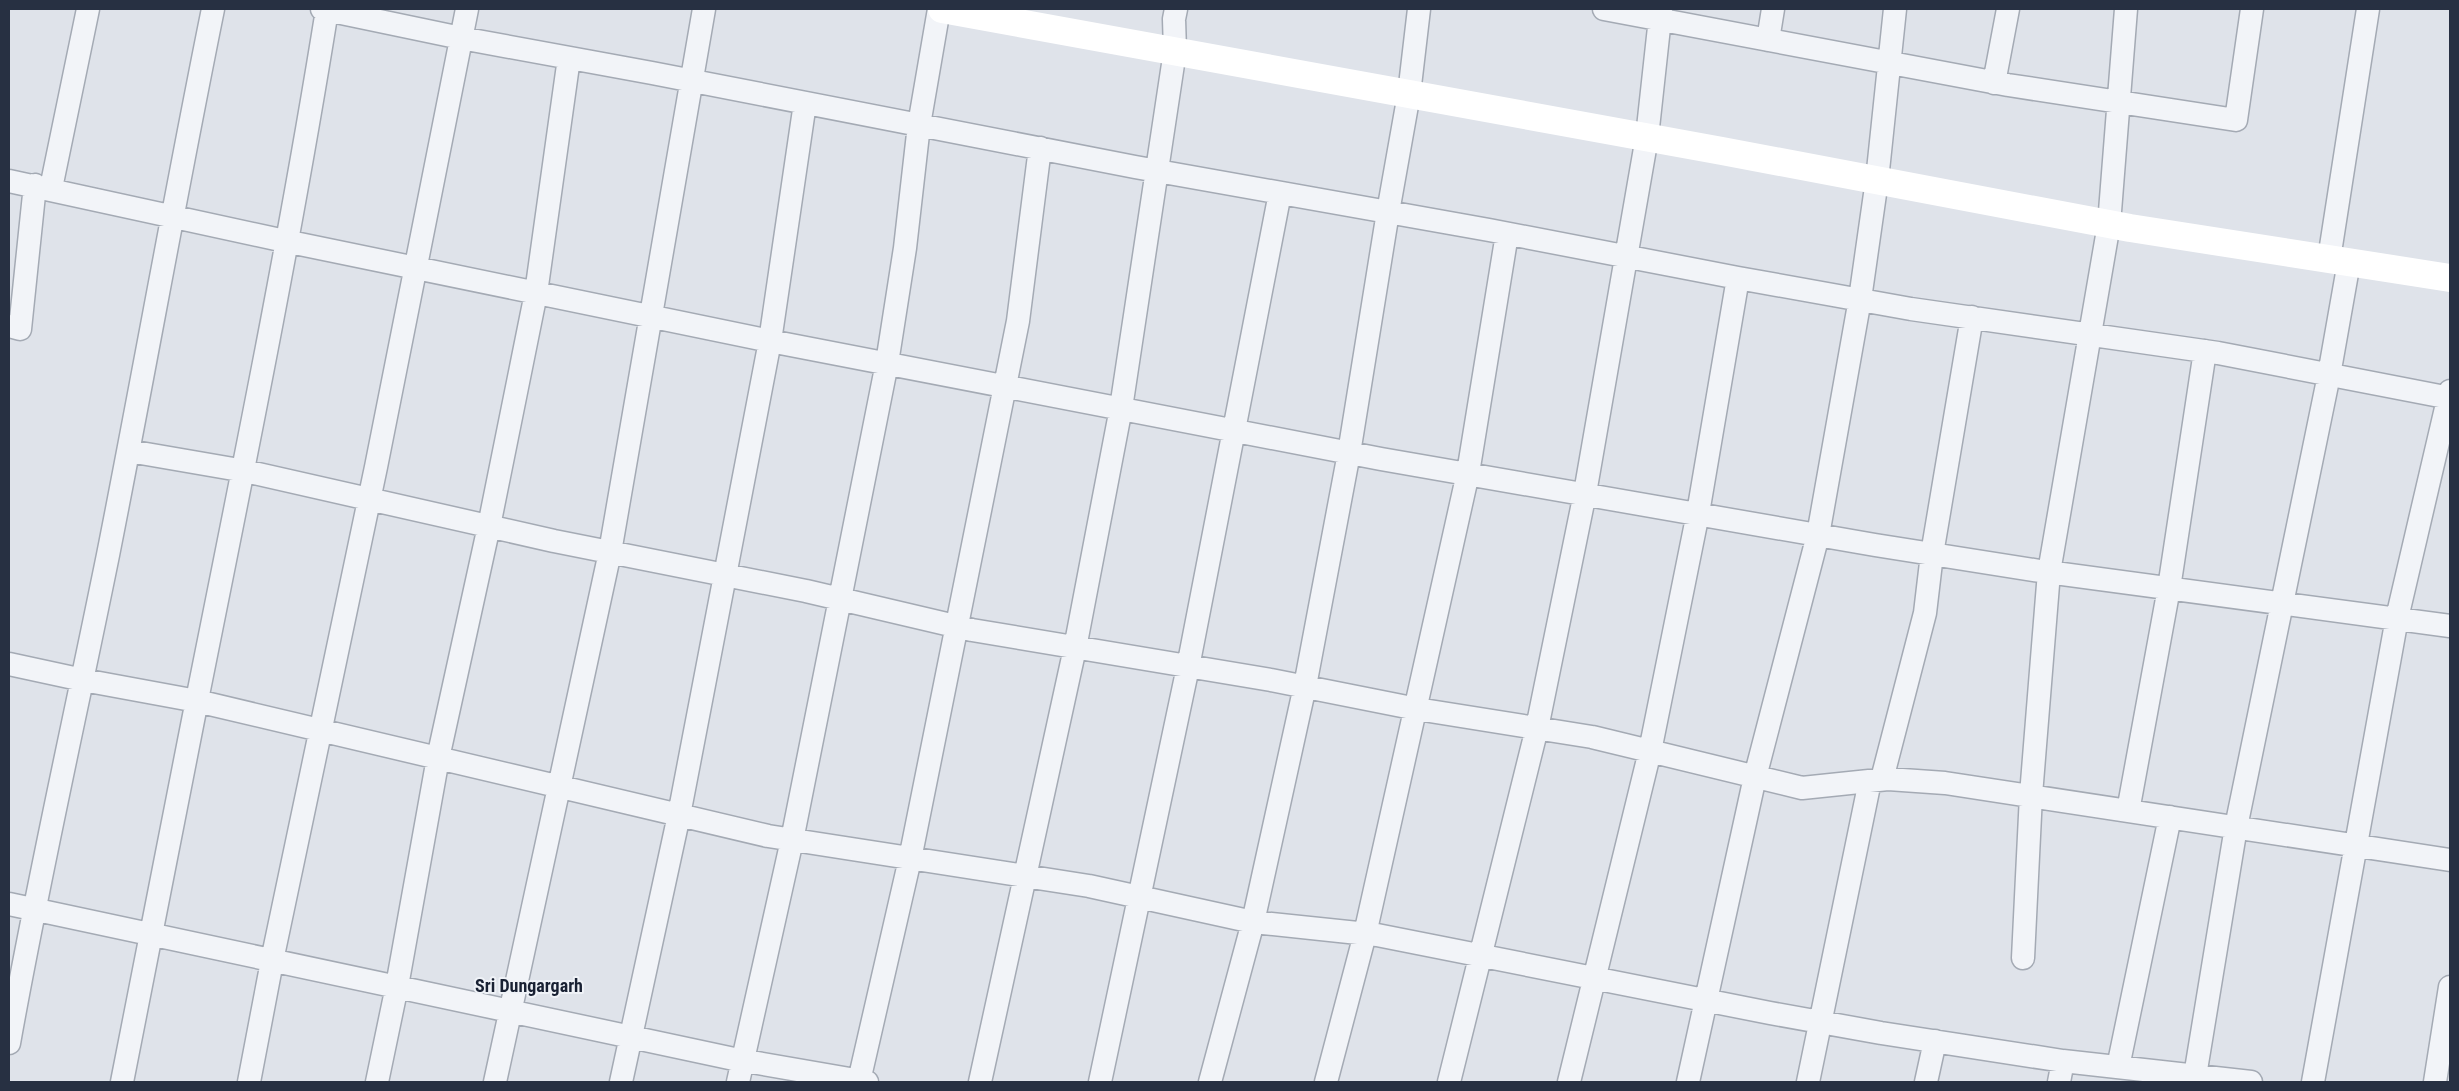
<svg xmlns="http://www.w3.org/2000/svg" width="2459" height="1091" viewBox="0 0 2459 1091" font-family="'Roboto Condensed',sans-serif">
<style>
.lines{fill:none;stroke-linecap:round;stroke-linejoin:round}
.street-casing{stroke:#a4aab4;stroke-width:25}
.street{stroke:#f2f4f8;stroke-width:22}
.secondary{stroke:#fff;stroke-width:28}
.labels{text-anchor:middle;stroke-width:4;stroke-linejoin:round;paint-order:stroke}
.district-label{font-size:18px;font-weight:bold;fill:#192133;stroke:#eff2f7}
</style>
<rect width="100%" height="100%" fill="#dfe3ea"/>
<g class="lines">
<defs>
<path id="street" d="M 322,9 L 461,38 L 652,73 L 1135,167 L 1489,230 L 1738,278 L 1911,309 L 2218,353 L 2450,398
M 1604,9 L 2008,85 L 2236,120 L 2252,9
M 1768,40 L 1773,9
M 1994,83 L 2008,9
M 9,181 L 285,241 L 770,341 L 1381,459 L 1875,545 L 2040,571 L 2450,626
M 51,188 L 88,9
M 2329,259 L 2368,9
M 9,326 L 20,329 L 35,185
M 129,451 L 245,471 L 554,541 L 806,591 L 972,630 L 1271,680 L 1417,709 L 1592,737 L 1802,788 L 1888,779 L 1945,783 L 2450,860
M 9,664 L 83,680 L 197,701 L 768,836 L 1089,886 L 1253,922 L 1377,935 L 1770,1013 L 1881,1033 L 2063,1061 L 2251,1082
M 1882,779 L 1925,613 L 1932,554 L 1972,317
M 2128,811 L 2169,588 L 2205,351
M 9,904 L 734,1059 L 867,1082
M 2023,958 L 2031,795 L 2049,572 L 2109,224 L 2126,9
M 9,1043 C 38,880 75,718 108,555 C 144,373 176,191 213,9
M 2118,1067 L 2170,817
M 859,1081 L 910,859 L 1018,321 L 1040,148
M 122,1082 C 148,955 171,827 197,700 C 243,470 290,241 327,10
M 249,1082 L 274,951 L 376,467 L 467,9
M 377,1082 L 397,986 L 438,758 L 489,526 L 536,293 L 569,58
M 495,1082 L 610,552 L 704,9
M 621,1082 L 679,815 L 770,341 L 805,103
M 738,1082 L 792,840 L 887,363 L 905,248 L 919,125 L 939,9
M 980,1082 L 1075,648 L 1121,408 L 1175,51 L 1174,19 L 1176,9
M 1100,1082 L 1188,667 L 1280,193
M 1210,1082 L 1253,922 L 1305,686 L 1349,453 L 1388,212 L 1409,94 L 1419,9
M 1326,1082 L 1365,934 L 1468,473 L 1507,234
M 1449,1082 L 1537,728 L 1585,493 L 1647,137 L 1661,9
M 1569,1082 L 1650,751 L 1698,513 L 1738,278
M 1688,1082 L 1755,777 L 1818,535 L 1860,299 L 1877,180 L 1895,9
M 1808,1082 L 1870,781
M 1926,1082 L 1935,1041
M 2059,1082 L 2063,1061
M 2194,1082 L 2236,827 L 2329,375 L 2349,262
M 2313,1082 L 2397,618 L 2450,391
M 2435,1082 L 2450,987"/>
</defs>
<use href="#street" class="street-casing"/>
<use href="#street" class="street"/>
<path class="secondary" d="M 942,9 L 1722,151 L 2130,228 L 2450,278"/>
</g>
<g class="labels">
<g class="district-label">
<text x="529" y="992">Sri Dungargarh</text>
</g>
</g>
<rect width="2459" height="1091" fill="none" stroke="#273042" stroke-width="20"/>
</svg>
